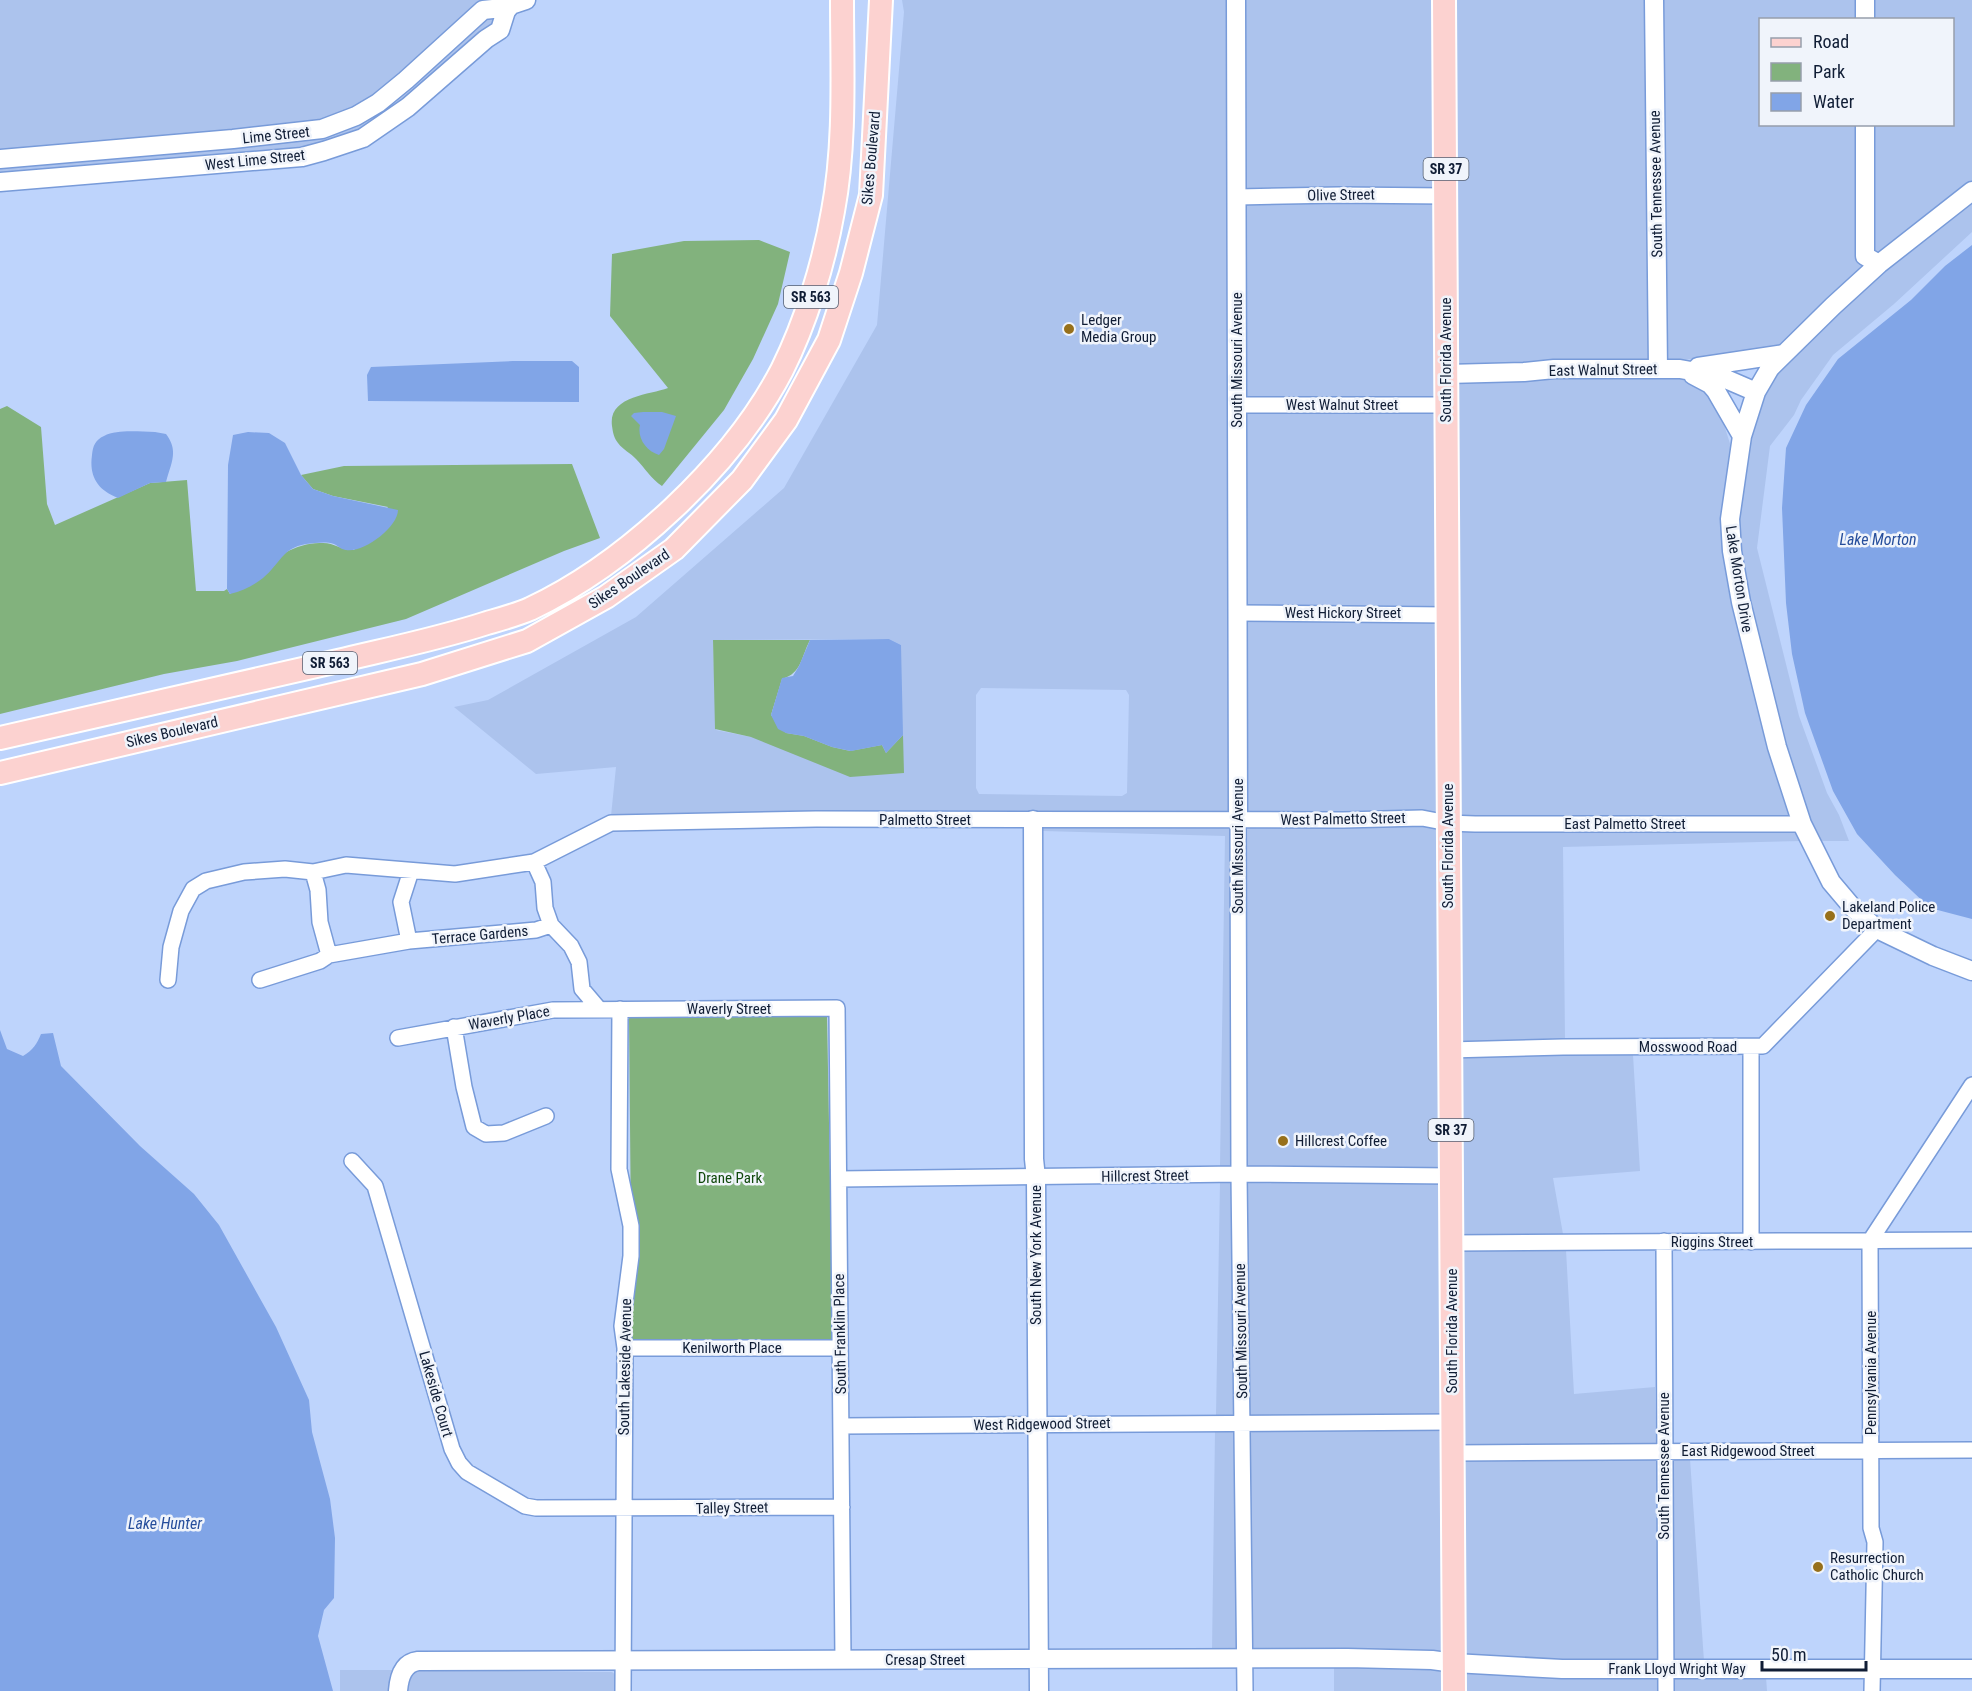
<svg xmlns="http://www.w3.org/2000/svg" width="1972" height="1691" viewBox="0 0 1972 1691" font-family="'Roboto Condensed',sans-serif">
<style>
.built{fill:#acc3ed;fill-rule:evenodd}
.green{fill:#82b27d}
.water{fill:#81a5e7}
.lines{fill:none;stroke-linecap:round;stroke-linejoin:round}
.minor-casing{stroke:#789bd9;stroke-width:18}
.tertiary-casing{stroke:#789bd9;stroke-width:21}
.primary-casing{stroke:#fff;stroke-width:26}
.minor{stroke:#fff;stroke-width:15}
.tertiary{stroke:#fff;stroke-width:18}
.primary{stroke:#fcd2d0;stroke-width:22}
.poi-dot{fill:#97701b;stroke:#f0f4fb;stroke-width:2}
.labels{text-anchor:middle;stroke-width:5;stroke-linejoin:round;paint-order:stroke}
.shield{fill:#f0f4fb;stroke:#535e70;stroke-width:1.5}
.shield-label{font-size:14px;font-weight:bold;fill:#101d35}
.street-label{font-size:15px;fill:#101d35;stroke:#f0f4fb}
.poi-label{font-size:15px;fill:#101d35;stroke:#f0f4fb;text-anchor:start}
.park-label{font-size:15px;fill:#11490c;stroke:#f0f4fb}
.water-label{font-size:16px;font-style:italic;fill:#264e9c;stroke:#f0f4fb}
</style>
<rect width="100%" height="100%" fill="#bed4fc"/>
<path class="built" d="M 0,0 L 496,0 L 375,96 L 353,108 L 320,121 L 307,124 L 0,151 Z
M 902,0 L 1228,0 L 1231,812 L 816,811 L 611,816 L 616,767 L 536,774 L 454,707 L 488,700 L 636,617 L 784,488 L 877,325 L 904,12 ZM 889,639 L 901,645 L 751,737 L 716,730 L 713,640 ZM 981,688 L 1126,690 L 1129,695 L 1127,793 L 1122,796 L 979,794 L 976,788 L 976,695 Z
M 1243,0 L 1437,0 L 1439,188 L 1339,187 L 1244,188 Z
M 1451,0 L 1647,0 L 1651,361 L 1454,366 Z
M 1661,0 L 1858,0 L 1858,19 L 1760,20 L 1760,124 L 1858,125 L 1866,266 L 1781,346 L 1717,357 L 1665,361 Z
M 1872,0 L 1972,0 L 1972,181 L 1879,255 L 1872,251 L 1872,125 L 1952,124 L 1952,20 L 1872,19 Z
M 497,16 L 494,24 L 404,101 L 367,125 L 346,135 L 302,148 L 0,173 L 0,167 L 234,147 L 323,137 L 486,18 Z
M 1972,200 L 1972,232 L 1894,304 L 1833,355 L 1801,400 L 1794,415 L 1770,446 L 1757,548 L 1799,716 L 1827,793 L 1839,815 L 1849,841 L 1818,841 L 1809,822 L 1783,744 L 1759,650 L 1739,550 L 1737,519 L 1746,456 L 1749,454 L 1748,450 L 1763,395 L 1768,383 L 1787,362 L 1792,361 L 1791,357 L 1880,274 L 1882,275 L 1885,270 Z
M 1339,203 L 1439,204 L 1439,396 L 1245,397 L 1244,205 Z
M 1554,377 L 1680,378 L 1706,390 L 1721,415 L 1732,450 L 1726,490 L 1791,816 L 1455,816 L 1454,382 Z
M 1439,413 L 1440,606 L 1245,605 L 1245,414 Z
M 1245,621 L 1440,622 L 1441,814 L 1422,810 L 1245,812 Z
M 1422,826 L 1441,830 L 1444,1168 L 1246,1166 L 1245,828 Z
M 1040,828 L 1231,828 L 1232,1166 L 1220,1166 L 1225,836 L 1043,831 L 1040,830 Z
M 1455,832 L 1797,832 L 1802,841 L 1563,847 L 1565,1039 L 1456,1042 Z
M 1563,1055 L 1633,1055 L 1640,1171 L 1553,1178 L 1563,1234 L 1459,1235 L 1457,1058 Z
M 1232,1182 L 1234,1415 L 1216,1415 L 1220,1183 Z
M 1246,1183 L 1445,1184 L 1446,1414 L 1248,1415 Z
M 1566,1250 L 1574,1394 L 1655,1387 L 1656,1443 L 1460,1445 L 1459,1251 Z
M 1446,1430 L 1447,1654 L 1252,1650 L 1249,1431 Z
M 1215,1431 L 1234,1431 L 1237,1650 L 1212,1651 Z
M 1656,1459 L 1658,1661 L 1562,1661 L 1461,1655 L 1460,1461 Z
M 1690,1459 L 1704,1661 L 1673,1661 L 1671,1460 Z
M 1334,1666 L 1432,1668 L 1446,1670 L 1447,1691 L 1334,1691 Z
M 340,1670 L 395,1670 L 391,1691 L 340,1691 Z
M 413,1670 L 612,1672 L 616,1675 L 616,1691 L 405,1691 L 408,1677 Z
M 1461,1672 L 1658,1677 L 1659,1691 L 1461,1691 Z
M 1673,1677 L 1766,1677 L 1767,1691 L 1673,1691 Z"/>
<path class="green" d="M 759,240 L 790,252 L 778,304 L 753,359 L 724,410 L 662,486 C 651,479 645,468 636,459 C 631,453 623,450 618,443 C 614,438 613,433 612,426 C 608,396 649,395 668,388 L 610,316 L 612,254 L 684,241 Z
M 7,406 L 41,427 L 47,504 L 55,525 L 150,483 L 187,480 L 196,591 L 224,591 L 227,589 L 230,594 C 257,573 287,541 323,543 C 335,543 342,551 354,550 L 388,507 L 333,496 L 313,489 L 301,475 L 344,466 L 572,464 L 600,538 L 564,551 L 406,619 L 237,661 L 164,674 L 0,714 L 0,409 Z
M 713,640 L 810,640 C 801,657 802,673 782,679 L 771,715 L 786,733 L 804,736 L 832,747 L 850,751 L 882,745 L 886,753 L 903,735 L 904,773 L 850,777 L 751,737 L 715,729 Z
M 827,1015 L 833,1340 L 632,1339 L 629,1017 Z"/>
<path class="water" d="M 1972,245 L 1972,919 L 1930,908 L 1895,875 L 1857,834 L 1833,791 L 1805,713 L 1792,654 L 1786,603 L 1782,508 L 1786,448 L 1806,405 L 1838,359 L 1911,300 L 1945,266 Z
M 513,361 L 572,361 L 579,367 L 579,402 L 368,401 L 367,375 L 371,367 Z
M 643,412 L 662,412 L 676,416 L 664,449 L 659,455 C 646,451 637,438 640,425 L 631,416 L 634,413 Z
M 155,432 L 166,434 C 179,451 171,463 166,482 L 150,483 L 118,498 C 97,490 89,476 92,455 C 93,446 95,440 104,436 C 118,429 139,432 155,432 Z
M 248,432 L 269,433 L 285,443 L 301,475 L 313,489 L 333,496 L 398,510 C 398,527 364,553 346,550 C 342,550 338,546 334,544 C 326,541 315,543 306,544 C 282,548 280,564 263,578 C 253,586 243,591 230,594 L 227,589 L 228,465 L 233,435 Z
M 889,639 L 901,645 L 903,735 L 886,753 L 882,745 L 851,751 L 832,747 L 804,736 L 786,733 L 778,729 L 771,715 L 782,678 L 793,676 L 799,666 L 810,640 Z
M 0,1030 L 7,1049 L 23,1056 C 33,1050 37,1044 41,1034 L 53,1033 L 61,1066 L 140,1146 L 194,1194 L 219,1225 L 276,1327 L 309,1400 L 312,1432 L 330,1499 L 335,1538 L 334,1598 L 324,1610 L 318,1636 L 333,1691 L 0,1691 Z"/>
<g class="lines">
<defs>
<path id="minor" d="M 1237,197 L 1339,195 L 1446,196
M 1237,405 L 1447,405
M 1238,613 L 1447,615
M 1238,820 L 1239,1174 L 1245,1691
M 534,862 L 543,882 L 545,908 L 551,925 L 571,946 L 579,962 L 582,989 L 599,1009
M 313,872 L 318,890 L 320,922 L 329,955
M 409,941 L 401,902 L 411,871
M 168,980 L 171,947 L 181,911 L 193,889 L 206,881 L 244,872 L 285,869 L 313,872 L 346,865 L 455,874 L 534,862 L 611,823 L 816,819 L 1343,820 L 1422,818 L 1448,823 L 1475,824 L 1802,824
M 260,980 L 320,961 L 329,955 L 409,941 L 536,930 L 551,925
M 620,1009 L 619,1169 L 631,1226 L 631,1256 L 622,1326 L 625,1348 L 623,1691
M 454,1027 L 464,1087 L 474,1127 L 486,1134 L 504,1133 L 546,1116
M 398,1038 L 553,1010 L 837,1008 L 843,1660
M 1751,1047 L 1751,1242
M 1449,1050 L 1563,1047 L 1763,1046 L 1877,929
M 352,1161 L 375,1186 L 452,1449 L 459,1463 L 467,1472 L 525,1506 L 536,1508 L 842,1507
M 839,1179 L 1239,1174 L 1452,1176
M 1664,1241 L 1666,1691
M 1452,1243 L 1972,1240
M 625,1348 L 840,1348
M 842,1426 L 1453,1422
M 1453,1453 L 1972,1450
M 1872,1691 L 1875,1542 L 1871,1528 L 1870,1241 L 1972,1085"/>
<path id="tertiary" d="M 1236,0 L 1238,820
M 1654,0 L 1658,369
M 1865,0 L 1865,20
M 1865,124 L 1865,256 L 1879,264
M 0,159 L 233,139 L 322,129 L 356,116 L 378,103 L 406,80 L 483,10 L 502,8 L 526,0
M 0,182 L 302,157 L 324,151 L 363,138 L 408,107 L 486,39 L 500,30 L 506,11 L 511,5
M 1972,191 L 1879,264 L 1833,306 L 1770,368 L 1756,392 L 1742,436 L 1730,519 L 1732,551 L 1741,602 L 1777,747 L 1802,824 L 1831,882 L 1853,908 L 1877,929 L 1933,956 L 1972,971
M 1698,367 L 1784,354
M 1447,374 L 1524,372 L 1554,369 L 1680,369 L 1719,376 L 1756,392
M 1693,375 L 1710,384 L 1716,391 L 1742,436
M 1033,820 L 1034,1159 L 1036,1178 L 1039,1691
M 398,1691 C 399,1677 403,1663 418,1661 L 1347,1658 L 1432,1660 L 1454,1663 L 1562,1669 L 1972,1669"/>
<path id="primary" d="M 1444,0 L 1454,1691
M 0,738 C 113,712 225,687 338,661 C 388,649 438,639 487,623 C 501,619 516,615 530,609 C 626,564 733,464 782,370 C 806,322 824,263 833,211 C 846,142 842,70 842,0
M 0,773 L 422,674 L 527,641 L 606,597 L 674,549 L 742,480 L 786,420 L 829,340 L 851,273 L 871,195 L 881,0"/>
</defs>
<use href="#minor" class="minor-casing"/>
<use href="#tertiary" class="tertiary-casing"/>
<use href="#primary" class="primary-casing"/>
<use href="#minor" class="minor"/>
<use href="#tertiary" class="tertiary"/>
<use href="#primary" class="primary"/>
</g>
<g class="poi-dot">
<circle cx="1069" cy="329" r="6"/>
<circle cx="1830" cy="916" r="6"/>
<circle cx="1283" cy="1141" r="6"/>
<circle cx="1818" cy="1567" r="6"/>
</g>
<g class="labels">
<g class="shield">
<rect x="1423.5" y="158" width="45" height="22" rx="4.5"/>
<rect x="784" y="286" width="54" height="22" rx="4.5"/>
<rect x="303" y="652" width="54" height="22" rx="4.5"/>
<rect x="1428.5" y="1119" width="45" height="22" rx="4.5"/>
</g>
<g class="shield-label">
<text x="1446" y="174">SR 37</text>
<text x="811" y="302">SR 563</text>
<text x="330" y="668">SR 563</text>
<text x="1451" y="1135">SR 37</text>
</g>
<g class="street-label">
<text transform="translate(276 135) rotate(-6)" y="5">Lime Street</text>
<text transform="translate(871 158) rotate(-85)" y="5">Sikes Boulevard</text>
<text transform="translate(255 160) rotate(-6)" y="5">West Lime Street</text>
<text transform="translate(1656 184) rotate(-91)" y="5">South Tennessee Avenue</text>
<text transform="translate(1341 195) rotate(-1)" y="5">Olive Street</text>
<text transform="translate(1237 360) rotate(-90)" y="5">South Missouri Avenue</text>
<text transform="translate(1446 360) rotate(-90)" y="5">South Florida Avenue</text>
<text transform="translate(1603 370) rotate(-1)" y="5">East Walnut Street</text>
<text x="1342" y="410">West Walnut Street</text>
<text transform="translate(629 579) rotate(-34)" y="5">Sikes Boulevard</text>
<text transform="translate(1739 579) rotate(81)" y="5">Lake Morton Drive</text>
<text x="1343" y="618">West Hickory Street</text>
<text transform="translate(172 732) rotate(-13)" y="5">Sikes Boulevard</text>
<text transform="translate(1343 819) rotate(-1)" y="5">West Palmetto Street</text>
<text x="925" y="825">Palmetto Street</text>
<text x="1625" y="829">East Palmetto Street</text>
<text transform="translate(1238 846) rotate(-90)" y="5">South Missouri Avenue</text>
<text transform="translate(1448 846) rotate(-90)" y="5">South Florida Avenue</text>
<text transform="translate(480 935) rotate(-5)" y="5">Terrace Gardens</text>
<text x="729" y="1014">Waverly Street</text>
<text transform="translate(509 1018) rotate(-10)" y="5">Waverly Place</text>
<text x="1688" y="1052">Mosswood Road</text>
<text transform="translate(1145 1176) rotate(-1)" y="5">Hillcrest Street</text>
<text x="1712" y="1247">Riggins Street</text>
<text transform="translate(1036 1255) rotate(-90)" y="5">South New York Avenue</text>
<text transform="translate(1241 1331) rotate(-91)" y="5">South Missouri Avenue</text>
<text transform="translate(1452 1331) rotate(-90)" y="5">South Florida Avenue</text>
<text transform="translate(840 1334) rotate(-91)" y="5">South Franklin Place</text>
<text x="732" y="1353">Kenilworth Place</text>
<text transform="translate(625 1367) rotate(-89)" y="5">South Lakeside Avenue</text>
<text transform="translate(1871 1373) rotate(-90)" y="5">Pennsylvania Avenue</text>
<text transform="translate(436 1394) rotate(74)" y="5">Lakeside Court</text>
<text transform="translate(1042 1424) rotate(-1)" y="5">West Ridgewood Street</text>
<text x="1748" y="1456">East Ridgewood Street</text>
<text transform="translate(1664 1466) rotate(-90)" y="5">South Tennessee Avenue</text>
<text transform="translate(732 1508) rotate(-1)" y="5">Talley Street</text>
<text x="925" y="1665">Cresap Street</text>
<text x="1677" y="1674">Frank Lloyd Wright Way</text>
</g>
<g class="poi-label">
<text x="1081" y="325">Ledger<tspan x="1081" dy="17">Media Group</tspan></text>
<text x="1842" y="912">Lakeland Police<tspan x="1842" dy="17">Department</tspan></text>
<text x="1295" y="1146">Hillcrest Coffee</text>
<text x="1830" y="1563">Resurrection<tspan x="1830" dy="17">Catholic Church</tspan></text>
</g>
<g class="park-label">
<text x="730" y="1183">Drane Park</text>
</g>
<g class="water-label">
<text x="1878" y="545">Lake Morton</text>
<text x="165" y="1529">Lake Hunter</text>
</g>
</g>
<rect x="1759" y="18" width="195" height="108" fill="#f0f4fb" stroke="#969eac" stroke-width="1.5"/>
<rect x="1771" y="38" width="30" height="9" fill="#fcd2d0" stroke="#969eac" stroke-width="1.5"/>
<text x="1813" y="48" font-size="18" fill="#101d35">Road</text>
<rect x="1771" y="63" width="30" height="18" fill="#82b27d" stroke="#969eac" stroke-width="1.5"/>
<text x="1813" y="78" font-size="18" fill="#101d35">Park</text>
<rect x="1771" y="93" width="30" height="18" fill="#81a5e7" stroke="#969eac" stroke-width="1.5"/>
<text x="1813" y="108" font-size="18" fill="#101d35">Water</text>
<path d="M1762 1661v9h104v-9" fill="none" stroke="#101d35" stroke-width="3"/>
<text x="1771" y="1661" font-size="18" fill="#101d35" stroke="#f0f4fb" stroke-width="4.5" paint-order="stroke">50 m</text>
</svg>
